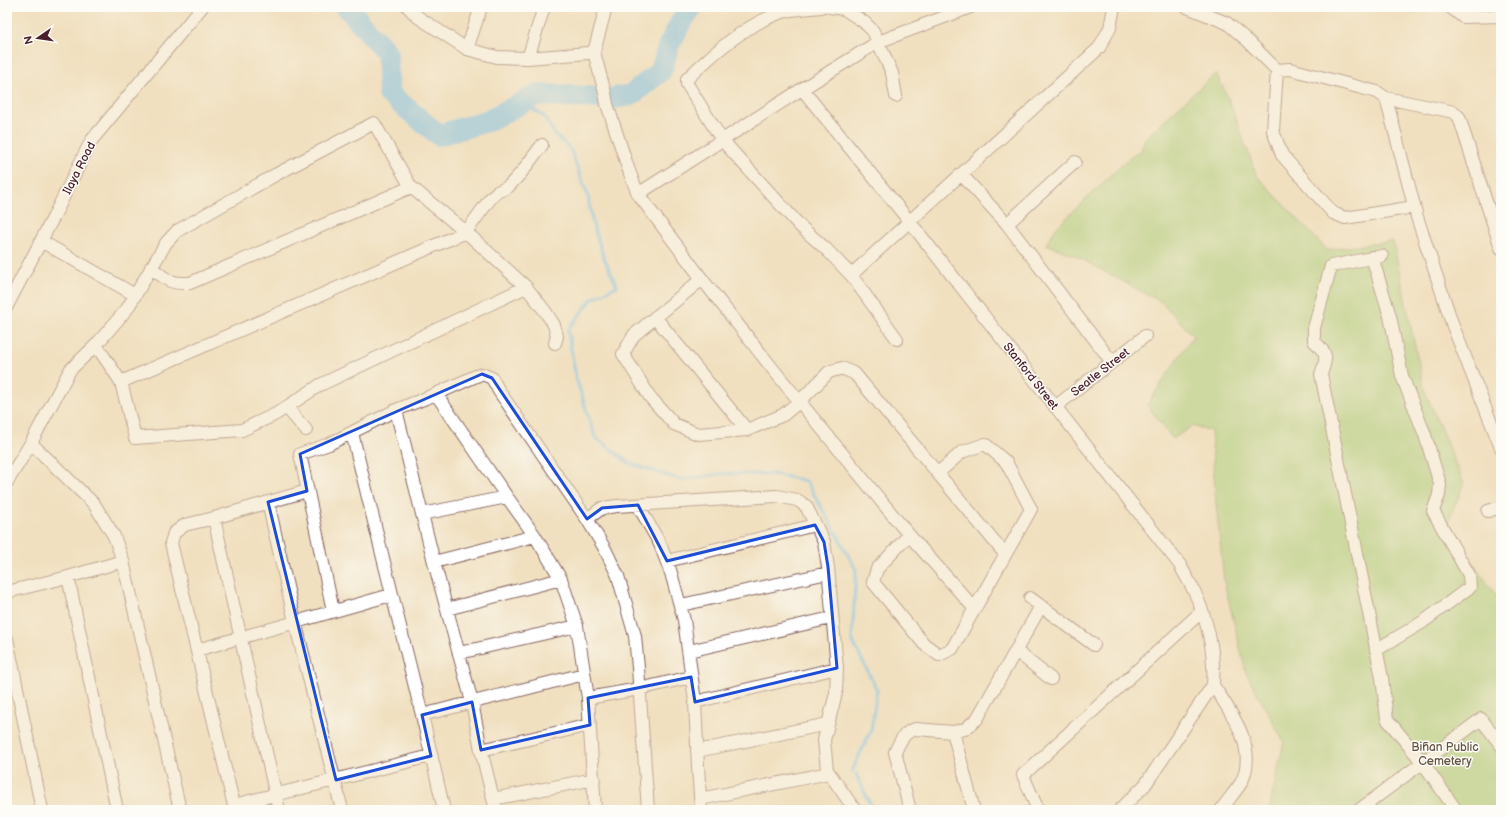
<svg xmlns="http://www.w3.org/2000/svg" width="1508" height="817" viewBox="0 0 1508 817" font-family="'Balsamiq Sans',sans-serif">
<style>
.green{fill:#a5d07d;stroke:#787854}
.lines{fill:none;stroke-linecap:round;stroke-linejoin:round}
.stream{stroke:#75c0ef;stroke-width:3.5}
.river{stroke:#75c0ef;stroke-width:22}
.minor-casing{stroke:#84635f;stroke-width:14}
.minor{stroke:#fff;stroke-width:12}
.marked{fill:none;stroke:#1d4ed8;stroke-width:3;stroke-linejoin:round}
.labels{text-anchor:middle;stroke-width:3;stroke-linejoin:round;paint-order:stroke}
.street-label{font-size:12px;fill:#4a1f2b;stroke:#fdfcf7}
.park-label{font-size:12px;fill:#655444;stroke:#fdfcf7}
</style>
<rect width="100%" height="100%" fill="#fdfcf7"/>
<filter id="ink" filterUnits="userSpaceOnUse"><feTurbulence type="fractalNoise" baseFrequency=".025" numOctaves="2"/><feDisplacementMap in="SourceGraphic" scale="8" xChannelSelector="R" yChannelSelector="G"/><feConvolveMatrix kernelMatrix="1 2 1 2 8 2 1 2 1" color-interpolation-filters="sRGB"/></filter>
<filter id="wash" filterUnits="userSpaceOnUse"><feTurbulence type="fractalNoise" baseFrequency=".012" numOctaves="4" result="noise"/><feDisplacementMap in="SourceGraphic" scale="16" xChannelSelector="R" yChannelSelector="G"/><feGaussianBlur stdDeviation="0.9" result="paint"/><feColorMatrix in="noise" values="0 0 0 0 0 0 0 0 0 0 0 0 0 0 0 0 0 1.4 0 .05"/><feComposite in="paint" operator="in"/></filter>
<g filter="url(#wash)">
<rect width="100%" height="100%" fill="#f0e0c0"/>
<path class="green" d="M 1216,73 L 1228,98 L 1257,176 L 1327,250 L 1393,241 L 1424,389 L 1464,484 L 1448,522 L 1452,532 L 1501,603 L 1501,810 L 1269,810 L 1284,742 L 1246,673 L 1224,581 L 1216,504 L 1211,431 L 1192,426 L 1173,439 L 1147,405 L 1193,336 L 1163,303 L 1076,256 L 1046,244 L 1056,228 L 1132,155 L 1140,153 L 1146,137 Z"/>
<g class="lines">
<path class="stream" d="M 523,104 L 544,116 L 556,136 L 570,149 L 588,196 L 593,225 L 604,258 L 617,286 L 592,299 L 568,330 L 576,378 L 595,437 L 629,463 L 681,480 L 720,474 L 774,474 L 806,481 L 839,538 L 856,570 L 852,640 L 877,690 L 871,730 L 852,771
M 856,774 L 873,810"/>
<path class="river" d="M 347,7 L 387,53 L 389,94 L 439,135 L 487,121 L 537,95 L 567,96 L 600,98
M 615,98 L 631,95 L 661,71 L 669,45 L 681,22 L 692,7"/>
</g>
</g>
<g filter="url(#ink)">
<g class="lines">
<defs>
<path id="minor" d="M 408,7 L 418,17 L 467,49 L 497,57 L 528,58 L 588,53 L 594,52 L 606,7
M 821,7 C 811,8 801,9 791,10 C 753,18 713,53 687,79 L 687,84 L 722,140 L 800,226 L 826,249 L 851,275 L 897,339
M 829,7 L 844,9 L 864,22 L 873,31 L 892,73 L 896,96
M 1187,7 L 1227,23 L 1248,41 L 1277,70 L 1290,69 L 1377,92 L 1386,98 L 1454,112 L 1459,117 L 1501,248
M 1450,7 L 1463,17 L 1501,16
M 467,49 L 481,7
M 594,52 L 605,93 L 607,104 L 629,171 L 638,194 L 702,279 L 772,368 L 909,535 L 975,609
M 528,58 L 544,7
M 1277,70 L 1273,131 L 1282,155 L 1333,213 L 1345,218 L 1414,207
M 802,89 L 910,222 L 1180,565 C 1185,575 1191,584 1195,593 C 1208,622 1215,654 1213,685
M 1386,98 L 1417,217 L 1453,326 L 1501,448
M 961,174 L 1007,224 L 1112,362
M 638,194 L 802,89 L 878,42 L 971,7
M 1007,224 L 1075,162
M 41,241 L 135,295
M 1382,256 L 1331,266 L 1314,328 L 1314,341 C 1327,354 1328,356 1321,374 L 1382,678 L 1387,719 L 1423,763 L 1456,810
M 1372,257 L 1390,316 L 1402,376 L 1425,435 L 1440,484 L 1439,495 L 1433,511 L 1469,575 L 1470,587 L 1423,622 L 1376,650
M 151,267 C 166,280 170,284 190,283 L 411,187
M 851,275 L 1099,48 L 1110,28 L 1114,7
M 702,279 L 634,335 L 623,354 L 650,397 L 674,424 L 698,434 L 747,430 L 783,415 L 800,401 L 829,372 L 842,368 L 855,374 L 1005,554
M 7,306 L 54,216 L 91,141 L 202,7
M 655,317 L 747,430
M 96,345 L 121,382 L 135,438 L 242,430 L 276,414 L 320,385 L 526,287
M 121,382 L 466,232 L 490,199 L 497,192 L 508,187 L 521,173 L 542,145
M 1055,407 L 1145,336
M 287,408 L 306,430
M 396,410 L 434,562 L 472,702 L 481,750 L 496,810
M 352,433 L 422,715 L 444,810
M 31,443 L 94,504 L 114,536 L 123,561 L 180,810
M 7,482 L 31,443 L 70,370 L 96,345 L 127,309 L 166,243 L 177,231 L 275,175 L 374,123 L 411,187 L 466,232 L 526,287 L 545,311 L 554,325 L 557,336 L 555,343
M 268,502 L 295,622 L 342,810
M 638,505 L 660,544 L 671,573 L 684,620 L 695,702 L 698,767 L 701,810
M 1488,511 L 1501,507
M 422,514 L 507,497
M 214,518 L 279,810
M 587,519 L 602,508 L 617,506 L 777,496 L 797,500 L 806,506 L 824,542 L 828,567 L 837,668 L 836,693 L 824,740 L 827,770 L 855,810
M 909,535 L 877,569 L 873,582 L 924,644 L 939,655 L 952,649 L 1031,509 L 1006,462 L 985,444 L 962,452 L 938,473
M 535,536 L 561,579 L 577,626 L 588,698 L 595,810
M 667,561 L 815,525
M 434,562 L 535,536 L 507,497 L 436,394
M 68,577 L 117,810
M 7,592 L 68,577 L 123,561
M 1030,598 L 1094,645
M 681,605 L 828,573
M 447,609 L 561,579
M 333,611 L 300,454 L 329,444 L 396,410 L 436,394 L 476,376 L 482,374 L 492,378 L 499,391 L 587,519 L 605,549 L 618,576 L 635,636 L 638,668 L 648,810
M 7,639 L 42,810
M 197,650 L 391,595
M 689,651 L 831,618
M 1016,651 L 1051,679
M 459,653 L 577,626
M 1213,685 C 1231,713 1259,748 1241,783 C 1235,792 1227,801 1221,810
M 588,698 L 639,689 L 691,677
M 695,702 L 837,668
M 422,715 L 584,674
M 953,732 L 974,810
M 481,750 L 590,725
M 697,751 L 828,724
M 493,799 L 594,779
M 700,799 L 829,773
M 234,805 L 431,756
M 235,810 L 171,543 L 174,533 L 185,525 L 214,518 L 307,491
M 910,810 L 895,752 C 900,742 904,731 916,729 L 953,732 L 965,729 L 977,719 L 1041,606
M 1038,810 L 1023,775 L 1201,612
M 1120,810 L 1145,785 L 1213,685
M 1359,810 L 1481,719 L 1501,745"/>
</defs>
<use href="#minor" class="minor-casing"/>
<use href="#minor" class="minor"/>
</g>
</g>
<path d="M0 0H1508V817H0ZM 482,374 L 492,378 L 587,519 L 602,508 L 638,505 L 667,561 L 815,525 L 824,542 L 828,567 L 837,668 L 695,702 L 691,677 L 588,698 L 590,725 L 481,750 L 472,702 L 422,715 L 431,756 L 336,780 L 268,502 L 307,491 L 300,454 Z" fill="#f0e0c0" fill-opacity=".55" fill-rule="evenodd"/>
<path class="marked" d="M 482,374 L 492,378 L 587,519 L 602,508 L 638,505 L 667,561 L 815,525 L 824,542 L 828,567 L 837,668 L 695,702 L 691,677 L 588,698 L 590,725 L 481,750 L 472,702 L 422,715 L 431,756 L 336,780 L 268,502 L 307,491 L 300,454 Z"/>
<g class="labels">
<g class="street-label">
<text transform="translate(79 168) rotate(-63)" y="4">Ilaya Road</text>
<text transform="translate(1100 372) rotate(-38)" y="4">Seatle Street</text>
<text transform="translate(1031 376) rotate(52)" y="4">Stanford Street</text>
</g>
<g class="park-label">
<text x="1445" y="751">Biñan Public<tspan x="1445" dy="14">Cemetery</tspan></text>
</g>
</g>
<rect width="1508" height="817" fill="none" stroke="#fdfcf7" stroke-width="24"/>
<g transform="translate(38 38) rotate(257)" stroke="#fdfcf7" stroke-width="3" paint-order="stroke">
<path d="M0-3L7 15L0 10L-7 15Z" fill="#4a1f2b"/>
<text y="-6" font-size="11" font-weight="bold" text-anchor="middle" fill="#4a1f2b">N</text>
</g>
</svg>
